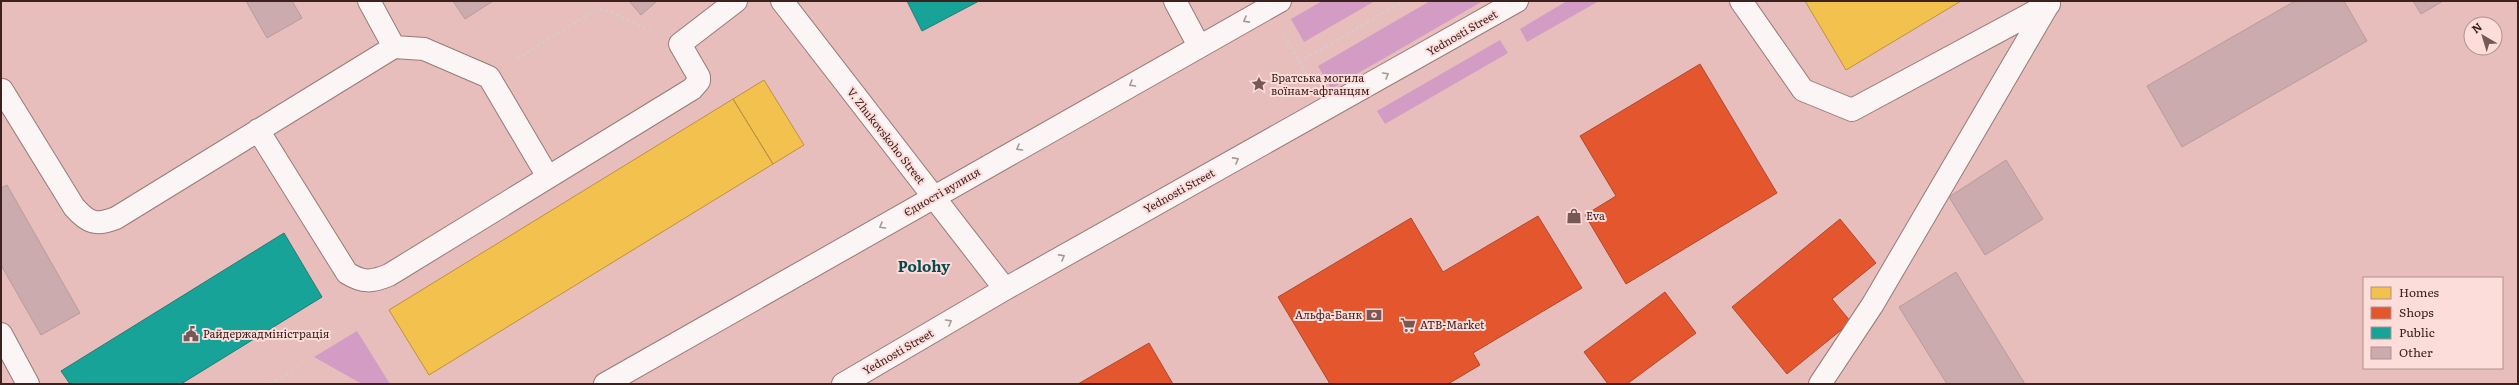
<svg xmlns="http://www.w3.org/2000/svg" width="2519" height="385" viewBox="0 0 2519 385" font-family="Literata,serif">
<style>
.green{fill:#d39cc4}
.homes{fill:#f2c14e;stroke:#bc9140}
.shops{fill:#e4572e;stroke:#b2472a}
.public{fill:#17a398;stroke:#227c74}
.building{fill:#cbabae;stroke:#ba9a9d}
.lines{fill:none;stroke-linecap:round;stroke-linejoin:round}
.minor-casing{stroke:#987a78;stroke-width:24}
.path{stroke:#d7cac9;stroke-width:2.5;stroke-dasharray:3 3;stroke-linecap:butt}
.minor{stroke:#fbf5f5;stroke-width:22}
.oneway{stroke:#a69695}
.labels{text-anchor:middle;stroke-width:4;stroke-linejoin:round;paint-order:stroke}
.street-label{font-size:11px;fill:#3d211f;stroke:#fcddda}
.poi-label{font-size:11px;fill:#3d211f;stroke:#fcddda;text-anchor:start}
.district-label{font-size:15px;font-weight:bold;fill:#094a4f;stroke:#fcddda}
</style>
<rect width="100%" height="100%" fill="#e7bebc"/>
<path class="green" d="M 1322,1 L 1375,1 L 1304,42 L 1291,19 Z
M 1430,1 L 1483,1 L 1331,89 L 1318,66 Z
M 1567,1 L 1599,1 L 1527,42 L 1520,29 Z
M 1500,40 L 1508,53 L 1385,124 L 1377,111 Z
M 357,331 L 390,384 L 362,384 L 314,357 Z"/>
<path class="homes" d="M 1805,1 L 1961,1 L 1846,70 Z
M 764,80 L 804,145 L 773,164 L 733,99 Z
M 733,99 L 773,164 L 429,375 L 389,310 Z"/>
<path class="shops" d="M 1700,64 L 1777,193 L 1626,284 L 1585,215 L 1616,196 L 1580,136 Z
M 1538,216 L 1582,288 L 1473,353 L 1480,365 L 1448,384 L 1330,384 L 1278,297 L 1411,218 L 1443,272 Z
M 1840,219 L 1876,263 L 1832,299 L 1851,322 L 1787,374 L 1732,307 Z
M 1665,292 L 1696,333 L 1627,384 L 1608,384 L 1584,352 Z
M 1149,343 L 1173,384 L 1078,384 Z"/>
<path class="public" d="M 907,1 L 979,1 L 922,31 Z
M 284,233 L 322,297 L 181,384 L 70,384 L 61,371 Z"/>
<path class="building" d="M 246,1 L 292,1 L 302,18 L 267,38 Z
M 453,1 L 493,1 L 465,19 Z
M 629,1 L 657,1 L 641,15 Z
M 2295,1 L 2344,1 L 2367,41 L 2182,147 L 2147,86 Z
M 2413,1 L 2443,1 L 2421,14 Z
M 2006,160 L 2043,219 L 1985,255 L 1949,197 Z
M 7,185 L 80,313 L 41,335 L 1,265 L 1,188 Z
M 1956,272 L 2025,384 L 1947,384 L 1899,307 Z"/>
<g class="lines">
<defs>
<path id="minor" d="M 782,1 L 1005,289
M 1175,1 L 1199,46
M 1741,1 L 1803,90 L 1852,110 L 2049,4
M 394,47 L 424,49 L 489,77 L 548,177
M 2,90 L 74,207 C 88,223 96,226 116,218 L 394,47 L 369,1
M 258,130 L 347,273 C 363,283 372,282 389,275 L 692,89 L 699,81 L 699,77 L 680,44 L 736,1
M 1,334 L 28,384
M 605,384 L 1280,1
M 843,384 L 1005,289 L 1517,1
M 1820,384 L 1873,304 L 2048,5"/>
</defs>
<use href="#minor" class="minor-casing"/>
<path class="path" d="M 1284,36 L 1310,80
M 517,59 L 592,12 L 603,9 L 651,30
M 1299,62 L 1404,1
M 270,384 L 300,366"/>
<use href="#minor" class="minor"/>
</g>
<defs><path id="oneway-chevron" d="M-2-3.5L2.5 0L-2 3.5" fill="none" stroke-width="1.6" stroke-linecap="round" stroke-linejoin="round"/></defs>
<g class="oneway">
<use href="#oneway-chevron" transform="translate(1246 20) rotate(151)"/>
<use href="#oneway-chevron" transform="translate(1386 75) rotate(-30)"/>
<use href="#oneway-chevron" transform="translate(1132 84) rotate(150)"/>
<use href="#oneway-chevron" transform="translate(1019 148) rotate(150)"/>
<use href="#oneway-chevron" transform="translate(1236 160) rotate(-29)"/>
<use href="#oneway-chevron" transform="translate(882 226) rotate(150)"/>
<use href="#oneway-chevron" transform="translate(1062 257) rotate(-29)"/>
<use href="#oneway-chevron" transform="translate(949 322) rotate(-30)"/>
</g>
<defs>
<symbol id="sight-bare" viewBox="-9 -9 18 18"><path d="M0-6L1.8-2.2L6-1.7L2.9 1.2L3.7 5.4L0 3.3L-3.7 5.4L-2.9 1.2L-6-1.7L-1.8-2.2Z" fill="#785856" stroke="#fcddda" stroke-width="2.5" paint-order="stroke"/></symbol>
<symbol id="shop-bare" viewBox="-9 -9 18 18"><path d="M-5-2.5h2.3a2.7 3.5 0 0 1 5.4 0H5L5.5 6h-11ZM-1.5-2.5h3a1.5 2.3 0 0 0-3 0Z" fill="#785856" stroke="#fcddda" stroke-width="2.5" paint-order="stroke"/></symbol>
<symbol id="bank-bare" viewBox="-9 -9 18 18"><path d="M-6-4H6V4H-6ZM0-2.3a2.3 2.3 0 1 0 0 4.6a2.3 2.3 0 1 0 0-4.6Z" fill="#785856" stroke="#fcddda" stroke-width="2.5" paint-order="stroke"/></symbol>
<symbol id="supermarket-bare" viewBox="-9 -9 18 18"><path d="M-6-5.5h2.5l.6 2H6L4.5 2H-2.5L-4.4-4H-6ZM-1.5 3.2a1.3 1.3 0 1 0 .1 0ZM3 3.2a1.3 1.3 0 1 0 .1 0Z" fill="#785856" stroke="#fcddda" stroke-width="2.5" paint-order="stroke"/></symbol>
<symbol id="civic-bare" viewBox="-9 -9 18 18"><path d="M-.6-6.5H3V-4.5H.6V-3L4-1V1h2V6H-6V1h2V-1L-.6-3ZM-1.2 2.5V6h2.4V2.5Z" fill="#785856" stroke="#fcddda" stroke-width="2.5" paint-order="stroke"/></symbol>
</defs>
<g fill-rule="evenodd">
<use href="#sight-bare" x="1248" y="73" width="22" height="22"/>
<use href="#shop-bare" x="1563" y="205" width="22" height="22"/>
<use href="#bank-bare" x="1363" y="304" width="22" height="22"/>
<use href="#supermarket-bare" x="1397" y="314" width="22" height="22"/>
<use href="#civic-bare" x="180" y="323" width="22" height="22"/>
</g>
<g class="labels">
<g class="street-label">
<text transform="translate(1462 33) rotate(-30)" y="4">Yednosti Street</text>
<text transform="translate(886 136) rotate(52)" y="4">V. Zhukovskoho Street</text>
<text transform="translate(1179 191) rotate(-29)" y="4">Yednosti Street</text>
<text transform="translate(942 192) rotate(-30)" y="4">Єдності вулиця</text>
<text transform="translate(898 352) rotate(-30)" y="4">Yednosti Street</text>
</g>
<g class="poi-label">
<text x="1271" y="82">Братська могила<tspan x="1271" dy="13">воїнам-афганцям</tspan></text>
<text x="1586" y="220">Eva</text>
<text x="1362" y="319" text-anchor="end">Альфа-Банк</text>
<text x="1420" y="329">ATB-Market</text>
<text x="203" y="338">Райдержадміністрація</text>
</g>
<g class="district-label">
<text x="924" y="272">Polohy</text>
</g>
</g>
<rect width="2519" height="385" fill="none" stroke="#3d211f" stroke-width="4"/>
<rect x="2363" y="277" width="140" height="92" fill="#fcddda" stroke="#b0928f"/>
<rect x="2371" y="287" width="20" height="12" fill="#f2c14e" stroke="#b0928f"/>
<text x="2399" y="297" font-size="12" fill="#3d211f">Homes</text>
<rect x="2371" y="307" width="20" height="12" fill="#e4572e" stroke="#b0928f"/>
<text x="2399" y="317" font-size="12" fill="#3d211f">Shops</text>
<rect x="2371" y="327" width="20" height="12" fill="#17a398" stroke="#b0928f"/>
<text x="2399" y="337" font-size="12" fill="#3d211f">Public</text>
<rect x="2371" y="347" width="20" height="12" fill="#cbabae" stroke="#b0928f"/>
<text x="2399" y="357" font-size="12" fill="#3d211f">Other</text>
<g transform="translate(2483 36) rotate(322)"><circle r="19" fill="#fcddda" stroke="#b0928f"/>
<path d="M0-3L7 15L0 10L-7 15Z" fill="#785856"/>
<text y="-6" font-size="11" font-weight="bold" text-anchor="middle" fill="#3d211f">N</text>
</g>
</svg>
